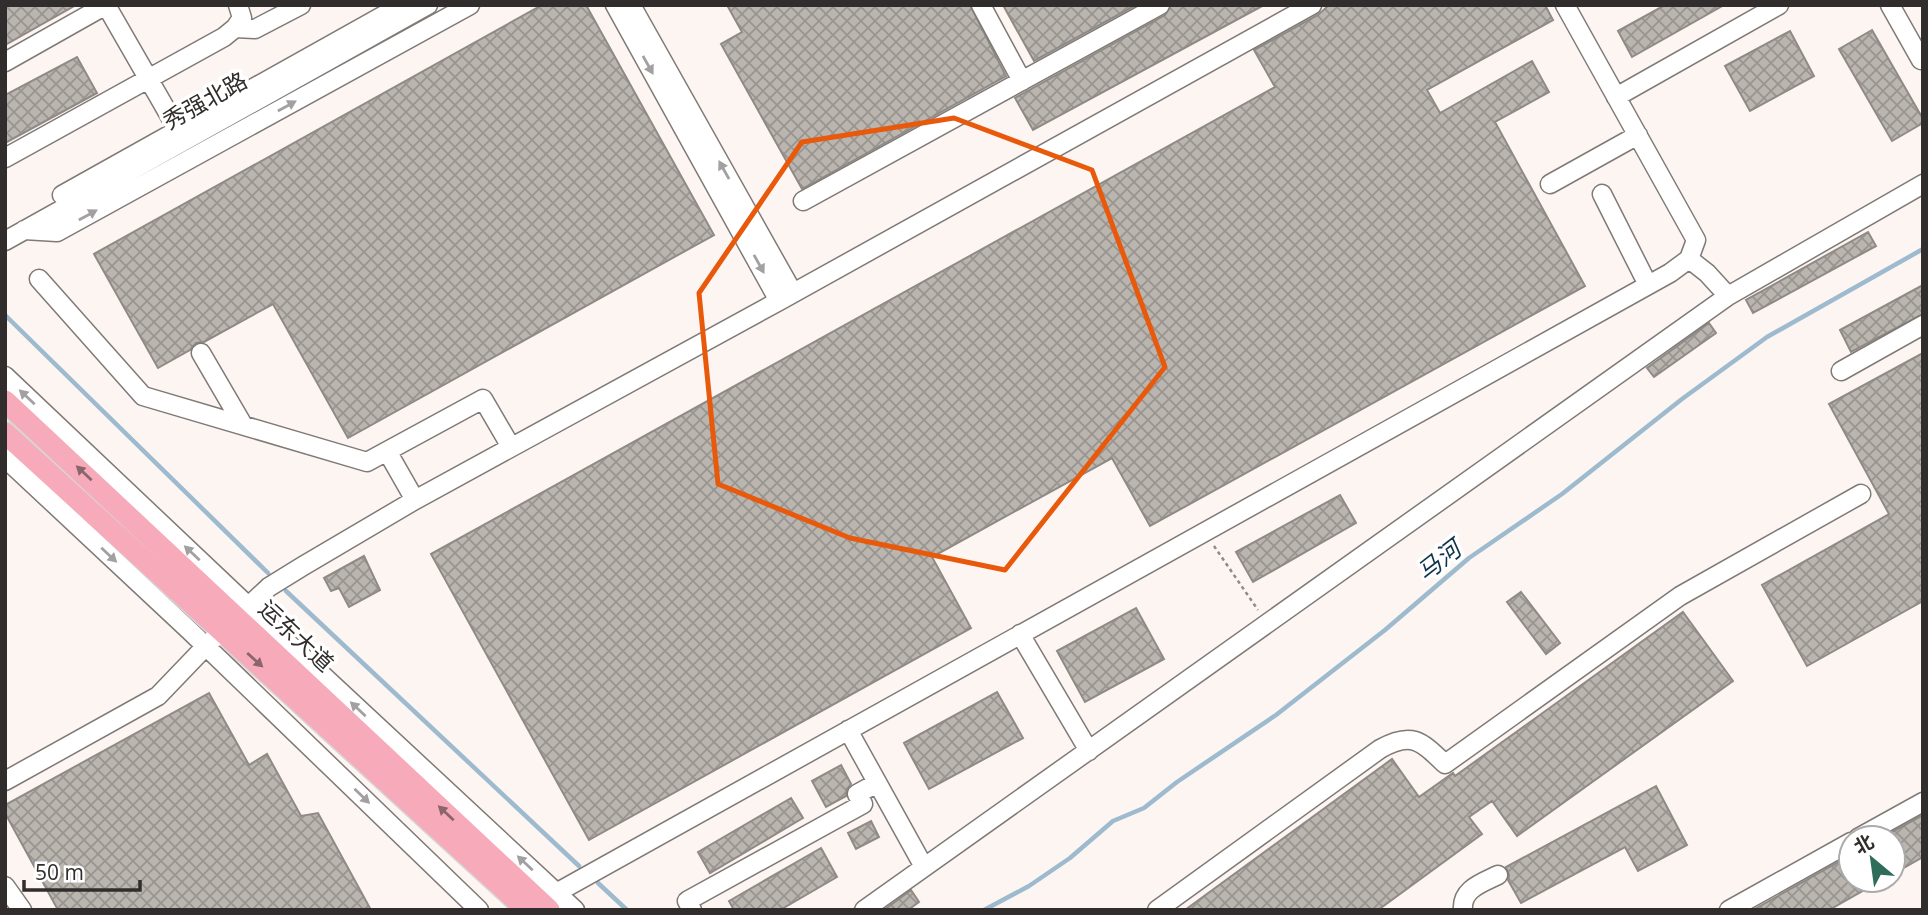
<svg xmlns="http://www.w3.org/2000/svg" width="1928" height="915" viewBox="0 0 1928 915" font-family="'Open Sans','Noto Sans SC',sans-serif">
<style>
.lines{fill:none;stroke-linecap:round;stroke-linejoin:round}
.stream{stroke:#9dbace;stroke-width:4.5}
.building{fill:url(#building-cross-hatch);stroke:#8f8a85;stroke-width:2}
.minor-casing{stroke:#807a76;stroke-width:21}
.major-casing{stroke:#d6d5d5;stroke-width:24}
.path{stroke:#8f8a88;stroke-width:2.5;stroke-dasharray:3.5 3.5;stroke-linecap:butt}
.minor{stroke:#fff;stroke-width:18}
.major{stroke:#f7aab9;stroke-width:21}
.oneway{fill:#a2a0a0}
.oneway2{fill:#8a656b}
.marked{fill:none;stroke:#e8590c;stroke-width:5;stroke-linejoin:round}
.labels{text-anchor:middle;stroke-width:7;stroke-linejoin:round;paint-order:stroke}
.street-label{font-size:23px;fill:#302d2c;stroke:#fff}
.water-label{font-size:24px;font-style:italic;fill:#0e344a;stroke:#fff}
</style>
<defs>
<pattern id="building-cross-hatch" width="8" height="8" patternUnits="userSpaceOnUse" patternTransform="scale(1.75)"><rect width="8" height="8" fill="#bab5af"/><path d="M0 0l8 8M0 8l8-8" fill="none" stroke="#98948f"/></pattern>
</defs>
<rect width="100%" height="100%" fill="#fdf5f1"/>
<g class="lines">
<path class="stream" d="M 5,315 L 268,573
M 286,591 L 579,866
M 598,883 L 627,910
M 984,910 L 1029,886 L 1070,858 L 1113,821 L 1144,808 L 1177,782 L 1276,715 L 1385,630 L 1469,558 L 1562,494 L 1682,399 L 1767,337 L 1923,249"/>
</g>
<path class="building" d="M 5,5 L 76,5 L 5,45 Z
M 542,5 L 586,5 L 714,235 L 348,438 L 273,304 L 204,342 L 196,343 L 190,350 L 158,368 L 94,254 Z
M 727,5 L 970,5 L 1006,76 L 802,189 L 721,44 L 742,32 Z
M 1003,5 L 1136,5 L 1034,61 Z
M 1171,5 L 1264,5 L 1033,130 L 1015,98 L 1165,15 Z
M 1329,5 L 1545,5 L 1553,20 L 1427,90 L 1440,113 L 1532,61 L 1549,92 L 1495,122 L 1585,286 L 1150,526 L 1112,458 L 932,557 L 971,628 L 589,840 L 431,554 L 1275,87 L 1254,50 L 1318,15 Z
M 1665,5 L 1724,5 L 1632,57 L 1618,31 Z
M 1872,30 L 1923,119 L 1923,123 L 1892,141 L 1839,49 Z
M 1790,31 L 1814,76 L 1750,111 L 1725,66 Z
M 77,57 L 97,93 L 5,143 L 5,95 Z
M 1868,232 L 1876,246 L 1753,313 L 1746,300 Z
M 1923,285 L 1923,314 L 1851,352 L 1840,330 Z
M 1709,323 L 1716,333 L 1654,377 L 1647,368 Z
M 1923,353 L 1923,601 L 1807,666 L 1762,585 L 1889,514 L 1829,404 Z
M 1340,495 L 1356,523 L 1253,582 L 1236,552 Z
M 364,556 L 380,590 L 349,607 L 339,588 L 331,591 L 324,578 Z
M 1521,592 L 1560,643 L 1546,654 L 1507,602 Z
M 1136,608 L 1164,659 L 1085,702 L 1057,651 Z
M 1683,612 L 1733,681 L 1517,836 L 1492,801 L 1469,817 L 1482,834 L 1378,910 L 1185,910 L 1392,759 L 1419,797 L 1453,773 L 1455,776 Z
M 997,692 L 1023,738 L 929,789 L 904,743 Z
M 209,693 L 249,765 L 267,754 L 301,816 L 318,813 L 371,910 L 58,910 L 5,813 L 5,805 Z
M 841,765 L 851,784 L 847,789 L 846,796 L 826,807 L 812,781 Z
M 1656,786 L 1687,845 L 1638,871 L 1625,847 L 1521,903 L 1508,880 L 1509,875 L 1506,867 Z
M 791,798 L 803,818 L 710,873 L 698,852 Z
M 1923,815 L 1923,857 L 1893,874 L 1893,838 L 1881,838 Z
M 871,821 L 879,837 L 856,849 L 848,833 Z
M 821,848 L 837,877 L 780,910 L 734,910 L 729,901 Z
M 1851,855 L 1851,880 L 1882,880 L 1829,910 L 1753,910 Z
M 911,890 L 919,902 L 908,910 L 884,910 Z"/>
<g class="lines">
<defs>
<path id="minor" d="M 106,5 L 183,139
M 615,5 L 779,301
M 631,5 L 793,293
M 981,5 L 1022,81
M 1890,5 L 1921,60
M 235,28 L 255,29 L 301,5
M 5,62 L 106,5
M 1616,97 L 1779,5
M 5,158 L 224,37 L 235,28 L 242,18 L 238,5
M 1550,184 L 1638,135
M 1602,194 L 1648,285
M 62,195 L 402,5
M 803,201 L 1160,5
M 24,230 L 57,232 L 470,5
M 5,241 L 428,5
M 1689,259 L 1707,273 L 1728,296
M 39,279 L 143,396 L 367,462 L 483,399 L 511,447
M 201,353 L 243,425
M 1841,371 L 1923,325
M 5,376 L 248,606 L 575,910
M 387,451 L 415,500
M 5,458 L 190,631 L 479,910
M 1020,634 L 1089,751
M 848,730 L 924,867
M 5,781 L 158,696 L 206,646 L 269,587 L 303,566 L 415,500 L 779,301 L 1312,5
M 1858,838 L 1923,802
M 5,886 L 22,910
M 531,907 L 1670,273 L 1689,259 L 1696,240 L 1565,5
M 692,910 L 687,901 L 863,804 L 857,794 L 877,783
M 864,910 L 1728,296 L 1923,184
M 1157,910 L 1380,749 C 1412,731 1421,741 1445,764 L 1680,596 L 1861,494
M 1463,910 C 1461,889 1482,883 1498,875
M 1729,910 L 1851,842"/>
<path id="major" d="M 5,401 L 549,910
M 5,433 L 527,910"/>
</defs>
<use href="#minor" class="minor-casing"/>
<use href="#major" class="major-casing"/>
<path class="path" d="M 1214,546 L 1258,610"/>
<use href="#minor" class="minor"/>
<use href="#major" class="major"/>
</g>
<defs><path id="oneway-solid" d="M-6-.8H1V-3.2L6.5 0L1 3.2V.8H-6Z" transform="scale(1.75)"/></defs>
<g class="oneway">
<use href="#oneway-solid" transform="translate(648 65) rotate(61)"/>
<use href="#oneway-solid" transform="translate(287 106) rotate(-29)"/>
<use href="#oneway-solid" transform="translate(724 170) rotate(-119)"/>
<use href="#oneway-solid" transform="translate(88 215) rotate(-29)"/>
<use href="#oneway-solid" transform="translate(759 264) rotate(61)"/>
<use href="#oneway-solid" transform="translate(27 397) rotate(-137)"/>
<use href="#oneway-solid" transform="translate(192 553) rotate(-137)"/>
<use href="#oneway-solid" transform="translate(109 555) rotate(43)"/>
<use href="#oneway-solid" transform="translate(358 709) rotate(-137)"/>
<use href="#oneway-solid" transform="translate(362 796) rotate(44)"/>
<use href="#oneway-solid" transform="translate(525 863) rotate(-137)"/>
</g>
<g class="oneway2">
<use href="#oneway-solid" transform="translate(84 473) rotate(-137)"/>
<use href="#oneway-solid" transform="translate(255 660) rotate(42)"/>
<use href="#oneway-solid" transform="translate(446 813) rotate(-137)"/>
</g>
<path class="marked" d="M 954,118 L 1092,170 L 1165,367 L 1005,570 L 850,538 L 718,484 L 699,293 L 802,142 Z"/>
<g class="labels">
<g class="street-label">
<text transform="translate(205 101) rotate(-29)" y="8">秀强北路</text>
<text transform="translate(296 636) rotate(43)" y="8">运东大道</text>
</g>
<g class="water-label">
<text transform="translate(1439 561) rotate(-38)" y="8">马河</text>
</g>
</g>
<rect width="1928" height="915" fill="none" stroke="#302d2c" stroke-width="14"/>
<g transform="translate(1872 859) rotate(331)"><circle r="33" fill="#ffffff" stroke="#acabab" stroke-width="2"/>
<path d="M0-5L12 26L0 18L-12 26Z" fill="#2e6d5a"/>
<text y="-10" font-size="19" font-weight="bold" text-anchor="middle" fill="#302d2c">北</text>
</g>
<path d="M24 880v10h116v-10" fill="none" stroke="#302d2c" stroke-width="3.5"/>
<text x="35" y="880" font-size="21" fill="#302d2c" stroke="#ffffff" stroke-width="5" paint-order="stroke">50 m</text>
</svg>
